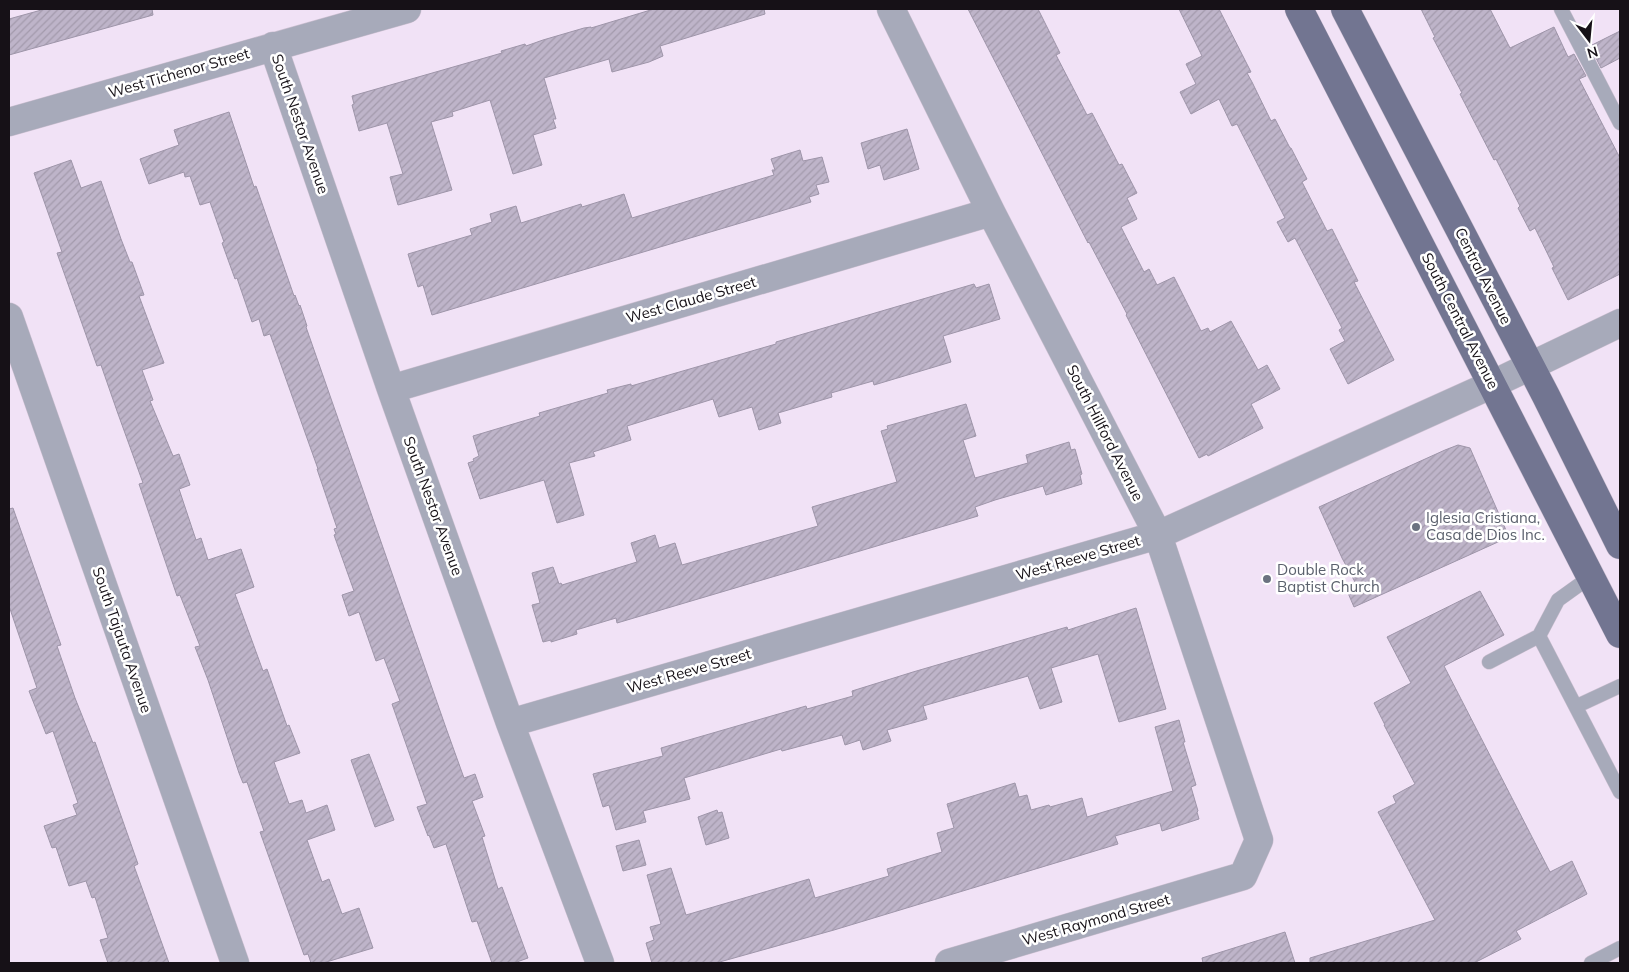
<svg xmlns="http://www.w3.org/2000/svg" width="1629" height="972" viewBox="0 0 1629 972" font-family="Mulish,sans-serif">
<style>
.building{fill:url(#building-hatch);stroke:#9e95a9}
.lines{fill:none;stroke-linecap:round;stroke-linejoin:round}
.service-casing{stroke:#cec1d2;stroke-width:15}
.minor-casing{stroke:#cec1d2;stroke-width:29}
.primary-casing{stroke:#cec1d2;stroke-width:29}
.service{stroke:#a7aaba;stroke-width:14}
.minor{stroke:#a7aaba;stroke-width:28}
.primary{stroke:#727591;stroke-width:28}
.worship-dot{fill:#6b7280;stroke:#fff;stroke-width:2}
.labels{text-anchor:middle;stroke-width:5;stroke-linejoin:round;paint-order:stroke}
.street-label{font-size:15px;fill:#161117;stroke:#fff}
.worship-label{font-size:15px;fill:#5b616d;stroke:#fff;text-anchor:start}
</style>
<defs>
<pattern id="building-hatch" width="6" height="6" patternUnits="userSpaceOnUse" patternTransform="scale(1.25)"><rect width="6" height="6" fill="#beb4c9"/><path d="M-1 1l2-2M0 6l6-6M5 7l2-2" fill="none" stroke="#a39aac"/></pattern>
</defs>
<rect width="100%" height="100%" fill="#f1e2f6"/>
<path class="building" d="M 45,9 L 152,9 L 153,15 L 9,55 L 9,19 Z
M 654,9 L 764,9 L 765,14 L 660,46 L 663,56 L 649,62 L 612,72 L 609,59 L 544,78 L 556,119 L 553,119 L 556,128 L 533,135 L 542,165 L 513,174 L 490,100 L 452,112 L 453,116 L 431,122 L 452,190 L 398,205 L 390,177 L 403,174 L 387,123 L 359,131 L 352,105 L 354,104 L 352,96 L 502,53 L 501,51 L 525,44 L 526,46 L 543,40 L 584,28 L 591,27 L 591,28 Z
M 968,9 L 1038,9 L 1060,53 L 1056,55 L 1087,115 L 1092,113 L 1119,165 L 1122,164 L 1137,193 L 1127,198 L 1137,219 L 1121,227 L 1144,272 L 1149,269 L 1157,285 L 1174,277 L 1201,331 L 1208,328 L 1210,332 L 1231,321 L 1258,370 L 1267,365 L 1280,389 L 1251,404 L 1263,428 L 1208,456 L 1207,454 L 1199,458 L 1126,315 L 1127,314 L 1089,242 L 1088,243 Z
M 1179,9 L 1219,9 L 1251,72 L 1247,73 L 1252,82 L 1271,121 L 1275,119 L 1290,148 L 1291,148 L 1307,179 L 1302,182 L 1327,231 L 1332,229 L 1358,281 L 1354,282 L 1394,360 L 1348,384 L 1330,349 L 1345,341 L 1339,330 L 1342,328 L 1295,238 L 1288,242 L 1277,222 L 1285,218 L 1237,124 L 1232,126 L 1219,99 L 1191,114 L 1180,92 L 1196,84 L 1186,64 L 1202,56 Z
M 1421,9 L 1490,9 L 1510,48 L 1554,27 L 1568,57 L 1574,54 L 1586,76 L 1579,79 L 1620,158 L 1620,274 L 1568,300 L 1552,268 L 1554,267 L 1535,228 L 1530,231 L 1518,208 L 1520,206 L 1496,159 L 1494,160 L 1460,94 L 1462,93 L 1433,38 L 1435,37 Z
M 1620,31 L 1620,58 L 1601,68 L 1590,46 Z
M 229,112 L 254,187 L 256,186 L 294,296 L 295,295 L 299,306 L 300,305 L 307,326 L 306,327 L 446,728 L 464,778 L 475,774 L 483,797 L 472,801 L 485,836 L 482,837 L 498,889 L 502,887 L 528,958 L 514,963 L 492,963 L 477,921 L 472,922 L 446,844 L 434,848 L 429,835 L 428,836 L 417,807 L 427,804 L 392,704 L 400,701 L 384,658 L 376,661 L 359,612 L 349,616 L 342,595 L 354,591 L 334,535 L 336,534 L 334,529 L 337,528 L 317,469 L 318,469 L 270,334 L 264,336 L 259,319 L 252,322 L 237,278 L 235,279 L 222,243 L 224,242 L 210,202 L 200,205 L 190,176 L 185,177 L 184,172 L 149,184 L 140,159 L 179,145 L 174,130 Z
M 907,129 L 919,169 L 884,180 L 880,165 L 868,169 L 861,143 Z
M 800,150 L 803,161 L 822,157 L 829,182 L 816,185 L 819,194 L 809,197 L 811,202 L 432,315 L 423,285 L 418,287 L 408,254 L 472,235 L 470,229 L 492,222 L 490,214 L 516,206 L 521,223 L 581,204 L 582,207 L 624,194 L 632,218 L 774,175 L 772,170 L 775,170 L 771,159 Z
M 71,160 L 81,188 L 101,181 L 121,239 L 130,262 L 132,262 L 144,295 L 139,296 L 164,363 L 142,370 L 153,400 L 150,401 L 173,456 L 179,454 L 190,485 L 179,489 L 196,540 L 201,538 L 208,560 L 241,549 L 254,587 L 235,594 L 263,671 L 267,669 L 287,726 L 289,725 L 300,753 L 274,762 L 289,804 L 302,800 L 306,813 L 327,805 L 335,830 L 307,840 L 322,882 L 329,879 L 342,914 L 359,908 L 373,948 L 323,963 L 311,963 L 308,954 L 304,955 L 260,832 L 264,831 L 247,782 L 243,783 L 239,773 L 208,680 L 195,647 L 200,646 L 180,595 L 177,596 L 139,484 L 143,483 L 117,411 L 101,365 L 97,366 L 57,253 L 62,252 L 34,173 Z
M 974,284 L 976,288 L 989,284 L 1000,319 L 943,336 L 951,362 L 874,385 L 873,381 L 831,393 L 832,397 L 778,413 L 781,423 L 759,430 L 752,407 L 719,417 L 713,399 L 627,426 L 631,440 L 593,452 L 595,456 L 569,463 L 584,515 L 557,523 L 544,480 L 480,499 L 468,463 L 474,461 L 473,459 L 479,456 L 473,436 L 540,416 L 539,413 L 608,393 L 607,390 L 631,384 L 631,386 L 776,344 L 776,342 Z
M 966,404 L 976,436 L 963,440 L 975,478 L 1028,463 L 1026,455 L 1069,442 L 1071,450 L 1075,449 L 1082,474 L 1080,475 L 1082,484 L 1046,495 L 1043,486 L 995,500 L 975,507 L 978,516 L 617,623 L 616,618 L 576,630 L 577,634 L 551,642 L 551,640 L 543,642 L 532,605 L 540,603 L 532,573 L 553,567 L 559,584 L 561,583 L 562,585 L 637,562 L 631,543 L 655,535 L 659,548 L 675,543 L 682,565 L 818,526 L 812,507 L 897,482 L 881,431 L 888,429 L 887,426 Z
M 1458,445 L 1470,448 L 1509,537 L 1354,607 L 1345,586 L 1355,582 L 1342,558 L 1319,507 L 1445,450 Z
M 13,508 L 61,645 L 57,646 L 75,698 L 93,743 L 95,742 L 138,864 L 134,866 L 169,963 L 108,963 L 100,940 L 108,938 L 95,897 L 92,898 L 86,881 L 69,886 L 56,847 L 52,848 L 44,826 L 77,815 L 73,805 L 78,803 L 53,731 L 46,734 L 29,691 L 37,688 L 9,606 L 9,509 Z
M 1480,591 L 1504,635 L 1444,666 L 1550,872 L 1572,861 L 1587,894 L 1516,931 L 1521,939 L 1474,963 L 1310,963 L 1310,958 L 1435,920 L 1378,812 L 1396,803 L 1393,796 L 1415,784 L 1384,725 L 1385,725 L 1374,703 L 1411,683 L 1387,637 Z
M 1136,608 L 1166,709 L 1119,722 L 1098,654 L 1051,668 L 1062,702 L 1040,709 L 1028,676 L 923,706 L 927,719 L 887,730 L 891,741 L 863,750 L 860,740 L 845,745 L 842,735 L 782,751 L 781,749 L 684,778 L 690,799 L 643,811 L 646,822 L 616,830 L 609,805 L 603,807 L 593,774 L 663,756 L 661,748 L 806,706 L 807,709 L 853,696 L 852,691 L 913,672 L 1067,627 L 1068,630 Z
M 1179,720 L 1185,742 L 1183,742 L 1196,785 L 1191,787 L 1198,811 L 1197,812 L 1199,819 L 1162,831 L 1160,823 L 1115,836 L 1118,844 L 834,930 L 716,963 L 652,963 L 646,943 L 654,940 L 650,927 L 661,924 L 647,875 L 671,868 L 686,915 L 809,879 L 815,898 L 889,876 L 887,869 L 942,852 L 937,833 L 954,828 L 947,804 L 1015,783 L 1019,797 L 1027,795 L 1031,810 L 1049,805 L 1050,807 L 1082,798 L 1087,817 L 1173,791 L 1155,727 Z
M 369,754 L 394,820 L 375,827 L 351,760 Z
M 717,810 L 718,813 L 722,812 L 729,838 L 706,845 L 698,817 Z
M 639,840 L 646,865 L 623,871 L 616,846 Z
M 1285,932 L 1295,963 L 1203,963 L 1202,958 Z"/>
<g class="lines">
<defs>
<path id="service" d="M 1561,9 L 1620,123
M 1539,636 L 1558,600 L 1590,577
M 1489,662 L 1539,636 L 1620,792
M 1577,706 L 1620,686
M 1591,963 L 1620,948"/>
<path id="minor" d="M 891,9 L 991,212 L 1158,535 L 1259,840 L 1243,876 L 949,963
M 273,46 L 391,389 L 510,723 L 600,963
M 9,122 L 407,9
M 9,317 L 235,963
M 391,389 L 991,212
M 510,723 L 1158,535 L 1493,384 L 1620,323"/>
<path id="primary" d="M 1299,9 L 1620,634
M 1345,9 L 1546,396 L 1620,545"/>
</defs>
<use href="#service" class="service-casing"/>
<use href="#minor" class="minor-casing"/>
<use href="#primary" class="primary-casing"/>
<use href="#service" class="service"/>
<use href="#minor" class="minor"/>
<use href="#primary" class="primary"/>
</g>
<g class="worship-dot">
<circle cx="1416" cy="527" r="5"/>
<circle cx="1267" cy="579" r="5"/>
</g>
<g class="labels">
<g class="street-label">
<text transform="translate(179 73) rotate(-16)" y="5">West Tichenor Street</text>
<text transform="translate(300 124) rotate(71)" y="5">South Nestor Avenue</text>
<text transform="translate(1483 276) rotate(63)" y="5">Central Avenue</text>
<text transform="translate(691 300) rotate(-16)" y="5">West Claude Street</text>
<text transform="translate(1460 321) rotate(63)" y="5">South Central Avenue</text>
<text transform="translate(1105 433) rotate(63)" y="5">South Hillford Avenue</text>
<text transform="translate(433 506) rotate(70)" y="5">South Nestor Avenue</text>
<text transform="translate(1078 558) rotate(-16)" y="5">West Reeve Street</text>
<text transform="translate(122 640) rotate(71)" y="5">South Tajauta Avenue</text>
<text transform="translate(689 671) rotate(-16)" y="5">West Reeve Street</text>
<text transform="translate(1096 920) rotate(-16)" y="5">West Raymond Street</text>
</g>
<g class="worship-label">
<text x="1426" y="523">Iglesia Cristiana,<tspan x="1426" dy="17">Casa de Dios Inc.</tspan></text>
<text x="1277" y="575">Double Rock<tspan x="1277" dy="17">Baptist Church</tspan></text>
</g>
</g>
<rect width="1629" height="972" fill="none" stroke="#161117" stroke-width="20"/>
<g transform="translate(1589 40) rotate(164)" stroke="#ffffff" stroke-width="4" paint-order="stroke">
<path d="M0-4L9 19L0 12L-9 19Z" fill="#161117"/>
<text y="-8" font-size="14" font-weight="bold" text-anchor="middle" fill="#161117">N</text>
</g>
</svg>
